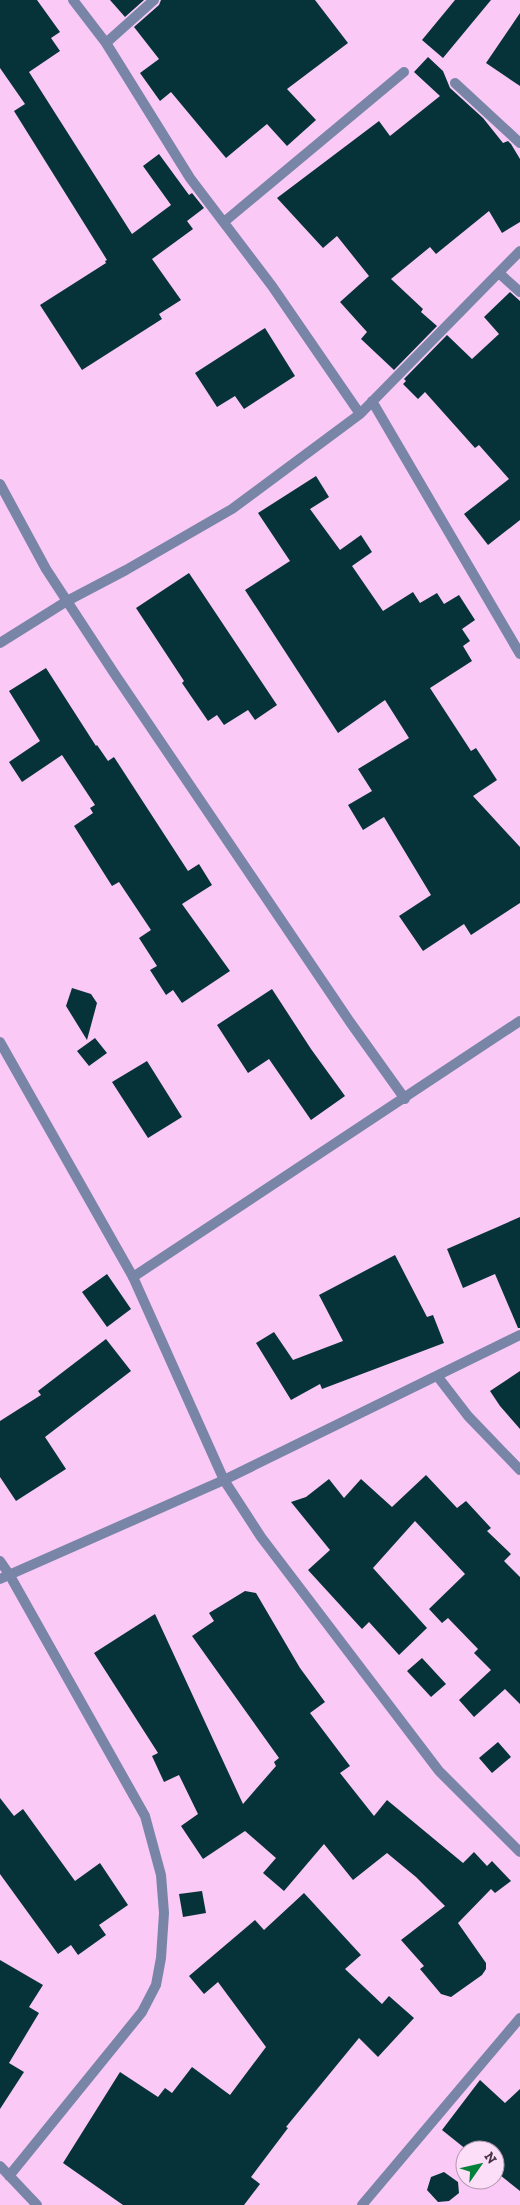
<svg xmlns="http://www.w3.org/2000/svg" width="520" height="2205" viewBox="0 0 520 2205" font-family="'Zilla Slab',serif">
<style>
.building{fill:#06333a}
.lines{fill:none;stroke-linecap:round;stroke-linejoin:round}
.minor{stroke:#7985a7;stroke-width:10}
.tertiary{stroke:#7985a7;stroke-width:10}
</style>
<rect width="100%" height="100%" fill="#fac9f5"/>
<path class="building" d="M 0,0 L 37,0 L 60,32 L 51,38 L 60,51 L 29,72 L 132,234 L 171,205 L 143,166 L 159,154 L 189,195 L 192,193 L 204,208 L 187,221 L 193,229 L 152,259 L 181,300 L 159,314 L 162,319 L 82,370 L 40,305 L 106,263 L 105,261 L 107,260 L 14,111 L 25,104 L 0,68 Z
M 110,0 L 144,0 L 125,17 Z
M 161,0 L 315,0 L 348,43 L 287,89 L 316,120 L 287,146 L 267,124 L 226,158 L 171,92 L 160,101 L 140,73 L 159,59 L 134,27 L 159,5 Z
M 455,0 L 491,0 L 443,58 L 422,40 Z
M 520,13 L 520,86 L 486,63 Z
M 428,57 L 443,71 L 450,88 L 483,118 L 503,143 L 508,141 L 511,144 L 520,159 L 520,222 L 502,233 L 489,211 L 436,254 L 430,247 L 391,279 L 423,309 L 421,312 L 437,326 L 394,370 L 361,339 L 367,332 L 340,302 L 369,276 L 337,236 L 323,248 L 277,198 L 379,121 L 390,136 L 440,96 L 414,72 Z
M 510,292 L 520,301 L 520,520 L 488,545 L 464,514 L 509,479 L 479,445 L 475,448 L 425,392 L 418,399 L 403,384 L 406,381 L 404,379 L 447,335 L 472,359 L 499,334 L 484,317 Z
M 265,328 L 295,376 L 244,409 L 235,396 L 217,407 L 195,373 Z
M 316,476 L 329,497 L 310,509 L 340,550 L 361,535 L 372,552 L 352,566 L 383,611 L 413,592 L 420,603 L 437,593 L 444,604 L 459,595 L 475,620 L 462,629 L 470,641 L 463,646 L 472,661 L 430,688 L 471,751 L 476,748 L 497,780 L 473,796 L 520,847 L 520,903 L 471,935 L 464,924 L 423,951 L 399,916 L 431,895 L 384,817 L 363,830 L 348,805 L 372,791 L 358,769 L 409,738 L 385,700 L 338,733 L 245,590 L 290,561 L 258,513 Z
M 189,573 L 277,705 L 255,720 L 248,710 L 224,725 L 217,715 L 208,721 L 182,683 L 184,681 L 136,608 Z
M 46,668 L 96,746 L 97,745 L 108,761 L 114,757 L 188,871 L 199,864 L 212,885 L 182,904 L 230,971 L 182,1003 L 173,990 L 166,995 L 150,970 L 157,966 L 139,938 L 151,930 L 119,882 L 112,886 L 74,826 L 93,813 L 90,808 L 95,805 L 62,755 L 22,782 L 9,762 L 40,741 L 9,691 Z
M 72,988 L 91,994 L 97,1003 L 87,1040 L 66,1006 Z
M 272,989 L 311,1049 L 345,1096 L 311,1120 L 269,1059 L 248,1073 L 217,1025 Z
M 95,1038 L 107,1053 L 89,1066 L 77,1051 Z
M 147,1061 L 182,1117 L 148,1138 L 112,1082 Z
M 520,1217 L 520,1328 L 518,1328 L 495,1274 L 463,1288 L 447,1249 Z
M 395,1255 L 427,1317 L 433,1315 L 444,1343 L 322,1389 L 320,1384 L 291,1400 L 256,1343 L 274,1332 L 293,1360 L 343,1341 L 319,1295 Z
M 107,1274 L 131,1309 L 107,1327 L 82,1292 Z
M 106,1339 L 131,1371 L 45,1437 L 66,1469 L 16,1501 L 0,1477 L 0,1421 L 41,1395 L 38,1391 Z
M 520,1371 L 520,1429 L 500,1406 L 490,1391 Z
M 426,1475 L 457,1508 L 466,1501 L 491,1528 L 487,1531 L 511,1554 L 504,1561 L 520,1577 L 520,1704 L 505,1689 L 474,1717 L 459,1700 L 491,1670 L 474,1653 L 478,1649 L 448,1618 L 442,1623 L 429,1609 L 465,1574 L 415,1521 L 373,1568 L 427,1628 L 399,1655 L 369,1622 L 362,1629 L 308,1570 L 330,1550 L 291,1502 L 306,1497 L 329,1479 L 344,1498 L 361,1479 L 392,1507 Z
M 245,1591 L 256,1593 L 300,1668 L 325,1702 L 310,1713 L 350,1766 L 340,1773 L 374,1816 L 387,1800 L 463,1863 L 474,1852 L 487,1866 L 492,1861 L 511,1881 L 495,1893 L 491,1889 L 458,1923 L 486,1963 L 486,1969 L 482,1975 L 451,1997 L 441,1994 L 420,1969 L 424,1966 L 401,1940 L 445,1906 L 416,1877 L 387,1853 L 353,1880 L 324,1844 L 284,1891 L 263,1873 L 276,1858 L 245,1831 L 203,1859 L 181,1826 L 198,1814 L 179,1775 L 164,1782 L 152,1756 L 158,1753 L 94,1653 L 155,1614 L 243,1804 L 276,1766 L 274,1762 L 279,1758 L 192,1636 L 214,1621 L 209,1613 Z
M 422,1658 L 446,1684 L 431,1697 L 407,1671 Z
M 498,1742 L 511,1757 L 492,1773 L 479,1758 Z
M 0,1798 L 14,1816 L 23,1809 L 75,1881 L 100,1863 L 128,1905 L 99,1925 L 106,1935 L 78,1955 L 71,1945 L 58,1954 L 0,1874 Z
M 202,1891 L 206,1913 L 183,1917 L 179,1894 Z
M 304,1893 L 361,1955 L 345,1969 L 382,2004 L 389,1996 L 414,2018 L 378,2057 L 359,2038 L 286,2127 L 288,2128 L 251,2177 L 260,2184 L 244,2205 L 123,2205 L 63,2163 L 120,2072 L 158,2097 L 165,2088 L 172,2093 L 192,2067 L 230,2095 L 266,2047 L 218,1982 L 204,1994 L 189,1976 L 255,1920 L 264,1930 Z
M 0,1960 L 43,1985 L 29,2007 L 39,2013 L 9,2063 L 24,2072 L 0,2109 Z
M 480,2080 L 505,2103 L 520,2089 L 520,2191 L 495,2171 L 495,2150 L 467,2150 L 442,2130 Z
M 444,2172 L 458,2182 L 459,2193 L 449,2201 L 438,2202 L 427,2190 L 431,2177 Z"/>
<g class="lines">
<path class="minor" d="M 73,0 L 106,43 L 190,178 L 272,286 L 360,414
M 106,43 L 154,0
M 455,83 L 520,143
M 224,222 L 404,72
M 499,273 L 520,292
M 372,401 L 520,654
M 0,484 L 46,569 L 114,673 L 350,1022 L 405,1099
M 0,643 L 67,601 L 126,570 L 232,509 L 360,414 L 520,251
M 133,1277 L 520,1021
M 438,1377 L 468,1416 L 520,1470
M 0,1561 L 9,1574 L 145,1816 L 161,1875 L 164,1913 L 161,1958 L 156,1985 L 142,2012 L 9,2176
M 0,1579 L 224,1480 L 520,1335
M 0,2166 L 37,2205
M 362,2205 L 520,2018"/>
<path class="tertiary" d="M 0,1042 L 133,1277 L 224,1480 L 261,1537 L 439,1771 L 520,1852"/>
</g>
<g transform="translate(480 2165) rotate(56)"><circle r="24" fill="#fcdef8" stroke="#b399b0"/>
<path d="M0-4L9 19L0 12L-9 19Z" fill="#03813a"/>
<text y="-8" font-size="14" font-weight="bold" text-anchor="middle" fill="#463244">N</text>
</g>
</svg>
